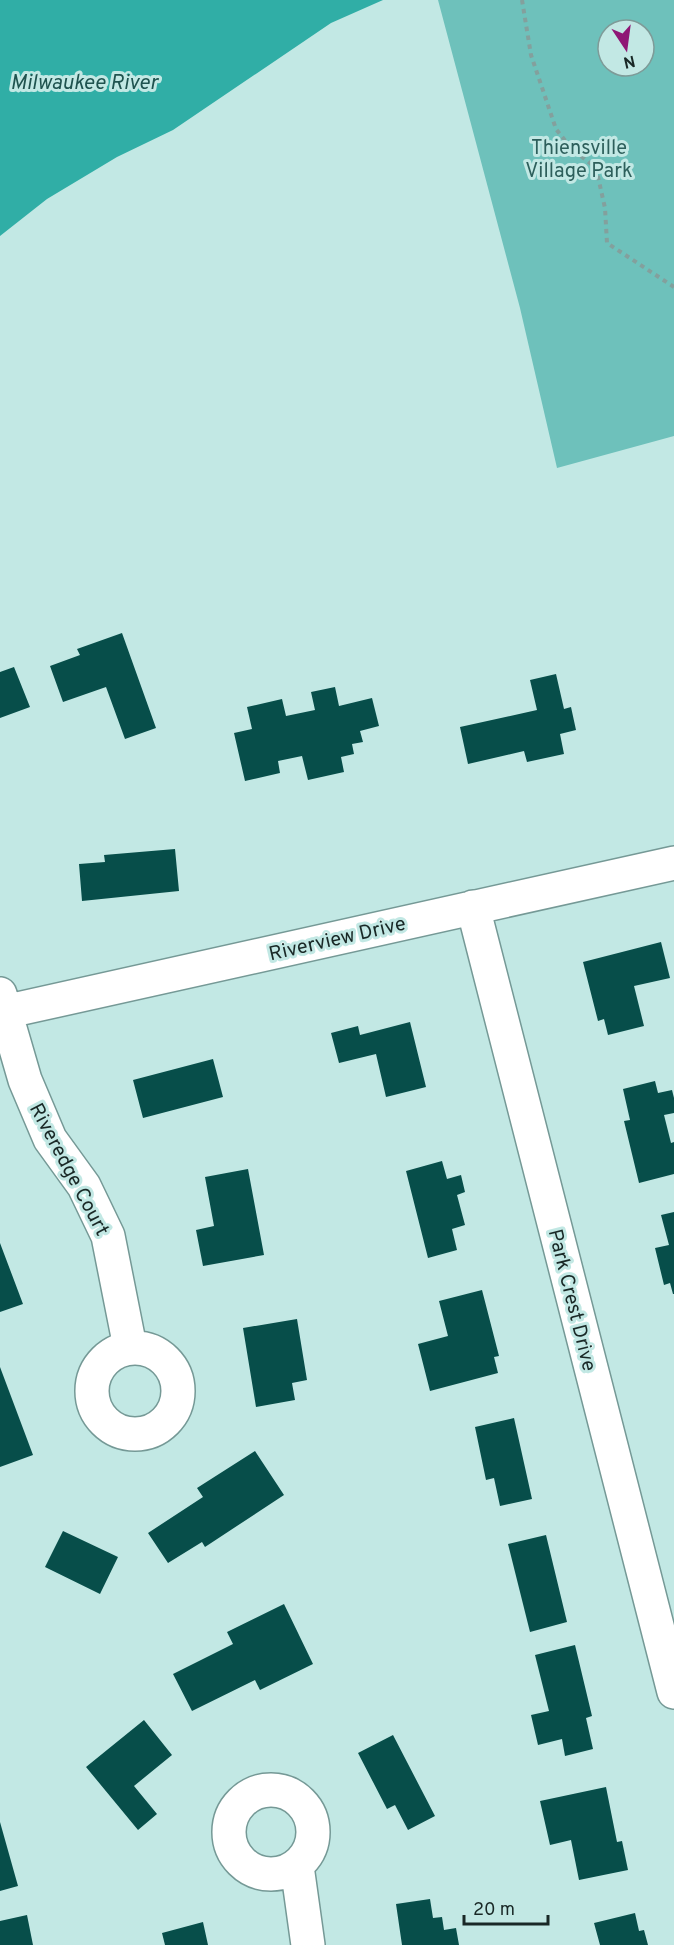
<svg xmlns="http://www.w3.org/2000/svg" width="674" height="1945" viewBox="0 0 674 1945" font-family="Overpass,sans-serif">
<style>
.green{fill:#6ec1bb;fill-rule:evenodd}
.water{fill:#30aea6}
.building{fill:#074e4a}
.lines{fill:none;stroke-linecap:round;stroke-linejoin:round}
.minor-casing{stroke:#759996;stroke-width:36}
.path{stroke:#83a09d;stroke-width:4;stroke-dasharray:4.5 4.5;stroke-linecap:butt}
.minor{stroke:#fff;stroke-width:33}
.labels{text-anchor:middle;stroke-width:6;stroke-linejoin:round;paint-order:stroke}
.park-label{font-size:20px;fill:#2d5f5b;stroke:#c2e8e4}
.street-label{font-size:20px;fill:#192826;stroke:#c2e8e4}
.water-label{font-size:21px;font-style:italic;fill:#1f534f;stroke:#c2e8e4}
</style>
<rect width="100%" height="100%" fill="#c2e8e4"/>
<path class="green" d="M 438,0 L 674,0 L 674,436 L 557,468 L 520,308 ZM 608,30 L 644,30 L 644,66 L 608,66 Z"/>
<path class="water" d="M 0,0 L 383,0 L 331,23 L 173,130 L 117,157 L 47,199 L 0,236 Z"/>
<path class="building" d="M 122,633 L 156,728 L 125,739 L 106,687 L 63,702 L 50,666 L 80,655 L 77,649 Z
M 14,667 L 30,707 L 0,718 L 0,672 Z
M 556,674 L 564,709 L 571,707 L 576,730 L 560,734 L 564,754 L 527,762 L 524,751 L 468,764 L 460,727 L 537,710 L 530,680 Z
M 335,687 L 339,706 L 372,698 L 379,726 L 360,731 L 363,742 L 352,744 L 354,754 L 341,757 L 344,772 L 308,780 L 302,756 L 278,761 L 280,773 L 245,781 L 234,733 L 252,729 L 247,707 L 282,699 L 286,716 L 315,710 L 311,692 Z
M 175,849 L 179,891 L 82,901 L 79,864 L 105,862 L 104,855 Z
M 661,942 L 670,978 L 634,986 L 644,1026 L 608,1035 L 604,1019 L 598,1021 L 583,962 Z
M 410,1022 L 426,1087 L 386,1097 L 376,1054 L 339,1063 L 331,1033 L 358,1026 L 360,1035 Z
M 213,1059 L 223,1097 L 143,1118 L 133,1080 Z
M 655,1081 L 658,1093 L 672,1090 L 674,1098 L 674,1113 L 664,1115 L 671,1143 L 674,1142 L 674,1174 L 639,1183 L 624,1121 L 630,1120 L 623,1089 Z
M 442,1161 L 447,1179 L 461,1175 L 465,1192 L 457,1195 L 465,1225 L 452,1229 L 457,1250 L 428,1258 L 406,1171 Z
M 248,1169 L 264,1255 L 203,1266 L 196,1230 L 214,1226 L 205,1177 Z
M 674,1212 L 674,1294 L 673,1294 L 670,1283 L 664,1285 L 655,1248 L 669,1245 L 661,1215 Z
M 0,1243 L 23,1304 L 0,1312 Z
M 482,1290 L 499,1356 L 494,1357 L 498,1373 L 430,1391 L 418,1344 L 448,1336 L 439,1301 Z
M 297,1319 L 307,1380 L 292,1383 L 295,1400 L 256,1407 L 243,1328 Z
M 0,1367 L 33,1455 L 0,1467 Z
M 514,1418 L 532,1499 L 500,1506 L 494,1478 L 486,1480 L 475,1427 Z
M 255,1451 L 284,1495 L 205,1547 L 202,1542 L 168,1563 L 148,1533 L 203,1497 L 197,1488 Z
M 63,1531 L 118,1557 L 100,1594 L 45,1567 Z
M 546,1535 L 567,1622 L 530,1632 L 508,1544 Z
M 284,1604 L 313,1664 L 260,1690 L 255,1680 L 192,1711 L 173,1674 L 233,1644 L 227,1632 Z
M 575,1645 L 592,1716 L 586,1718 L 593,1749 L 565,1756 L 562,1739 L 538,1745 L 531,1715 L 549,1711 L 535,1655 Z
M 144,1720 L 172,1755 L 134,1786 L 157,1814 L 138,1830 L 86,1767 Z
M 393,1735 L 435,1816 L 408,1830 L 395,1805 L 387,1809 L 358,1753 Z
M 606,1787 L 617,1842 L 622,1841 L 628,1870 L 579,1880 L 571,1840 L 550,1845 L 540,1801 Z
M 0,1822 L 18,1886 L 0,1891 Z
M 430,1899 L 433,1918 L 442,1917 L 444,1930 L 456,1928 L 459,1945 L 402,1945 L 396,1904 Z
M 635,1913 L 639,1931 L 644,1930 L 648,1945 L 600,1945 L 594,1923 Z
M 27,1915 L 33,1945 L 0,1945 L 0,1921 Z
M 203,1922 L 208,1945 L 165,1945 L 162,1933 Z"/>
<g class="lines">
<defs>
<path id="minor" d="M 473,907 L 674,1692
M 0,994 L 25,1080 L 50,1139 L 84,1186 L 108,1236 L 130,1347
M 0,1013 L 674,863
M92 1391a43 43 0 1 1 86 0a43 43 0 1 1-86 0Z
M229 1832a42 42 0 1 1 84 0a42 42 0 1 1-84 0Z
M 297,1866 L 308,1945"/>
</defs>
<use href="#minor" class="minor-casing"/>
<path class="path" d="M 522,0 L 531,55 L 556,129 L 571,148 L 596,168 L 605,208 L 607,243 L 674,287"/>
<use href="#minor" class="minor"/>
</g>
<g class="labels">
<g class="park-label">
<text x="579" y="154">Thiensville<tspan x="579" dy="23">Village Park</tspan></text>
</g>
<g class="street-label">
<text transform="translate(337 938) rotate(-13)" y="7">Riverview Drive</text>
<text transform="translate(70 1169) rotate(62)" y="7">Riveredge Court</text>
<text transform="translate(573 1300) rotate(76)" y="7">Park Crest Drive</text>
</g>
<g class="water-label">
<text x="84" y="89">Milwaukee River</text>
</g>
</g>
<g transform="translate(626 48) rotate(167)"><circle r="28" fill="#c2e8e4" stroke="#7e9b98" stroke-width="1.5"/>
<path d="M0-4.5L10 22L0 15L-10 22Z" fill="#8f1776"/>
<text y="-9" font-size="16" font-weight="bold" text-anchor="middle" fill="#192826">N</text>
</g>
<path d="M464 1915v9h84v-9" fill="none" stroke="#192826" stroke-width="3"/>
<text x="473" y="1915" font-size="18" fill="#192826" stroke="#c2e8e4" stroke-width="4.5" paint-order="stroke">20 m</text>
</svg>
